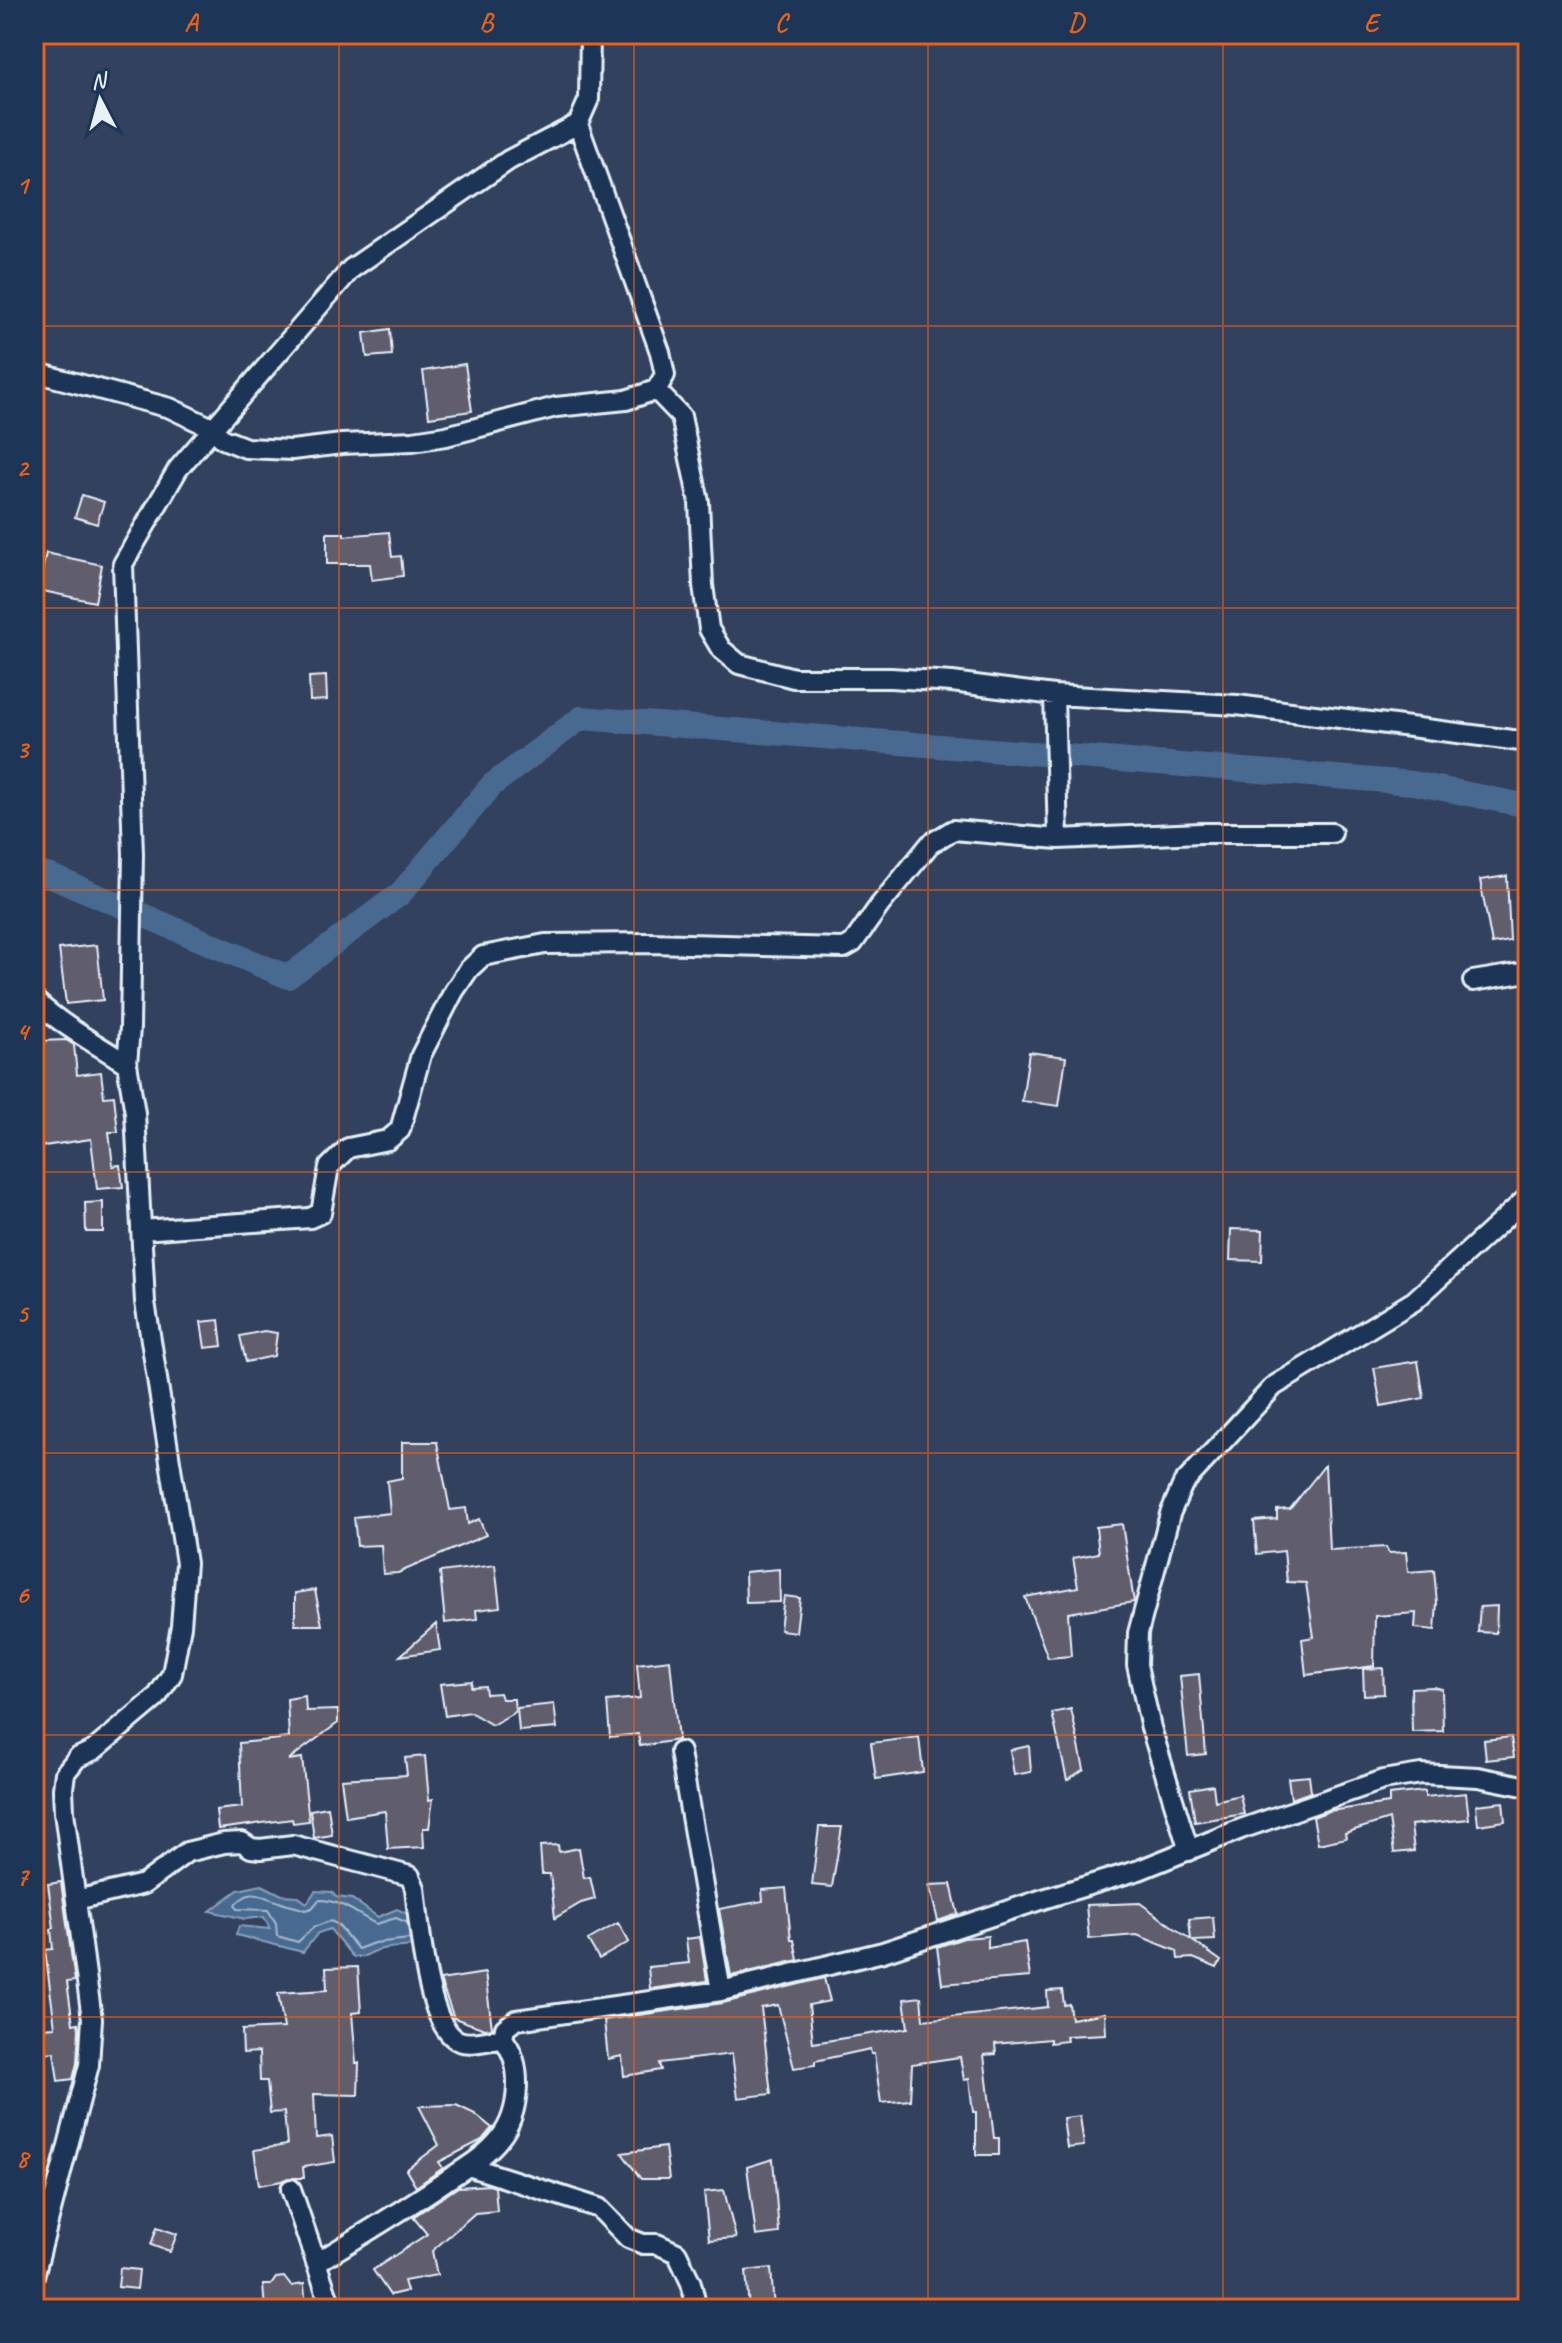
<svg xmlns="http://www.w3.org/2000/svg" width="1562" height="2343" viewBox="0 0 1562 2343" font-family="Caveat,sans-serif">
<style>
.water{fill:#4a6b90;stroke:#89a1ba;stroke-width:2}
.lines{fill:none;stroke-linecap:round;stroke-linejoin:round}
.shore{stroke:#a9bbce;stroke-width:2}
.canal{stroke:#4a6b90;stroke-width:24}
.building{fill:#615d6d;stroke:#e8f1f8;stroke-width:2}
.minor-casing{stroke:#e8f1f8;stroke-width:24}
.minor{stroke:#1d3557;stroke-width:18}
.grid{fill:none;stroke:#e86118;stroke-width:2;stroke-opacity:0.55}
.neatline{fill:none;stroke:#e86118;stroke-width:3}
.grid-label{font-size:26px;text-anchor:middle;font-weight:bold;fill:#e86118}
</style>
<rect width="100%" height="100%" fill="#31415e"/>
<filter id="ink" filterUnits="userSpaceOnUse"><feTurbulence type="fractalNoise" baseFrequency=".0125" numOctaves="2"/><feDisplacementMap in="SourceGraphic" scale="16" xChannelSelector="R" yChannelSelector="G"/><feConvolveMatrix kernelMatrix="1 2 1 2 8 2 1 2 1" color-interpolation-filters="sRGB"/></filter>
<g filter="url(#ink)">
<path class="water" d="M 262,1885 L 282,1895 L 297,1896 L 307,1903 L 315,1891 L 332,1892 L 336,1897 L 352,1899 L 378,1917 L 397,1909 L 419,1919 L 430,1937 C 411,1952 398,1944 378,1950 C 366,1954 367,1958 353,1957 L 330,1929 L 318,1933 L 303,1952 L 236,1935 L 239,1926 L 270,1929 L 264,1917 L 245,1919 L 210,1911 L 238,1890 Z"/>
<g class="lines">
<path class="shore" d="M 408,1923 L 396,1918 L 376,1924 C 357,1914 341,1900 319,1900 L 312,1908 L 305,1910 C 296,1906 288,1906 279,1902 C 261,1896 250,1887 235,1905 L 237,1909 L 268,1910 L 276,1923 L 277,1936 L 298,1942 L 314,1927 L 330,1921 L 337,1924 L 358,1949 L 374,1943 L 410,1939"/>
<path class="canal" d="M 34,872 L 51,876 L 288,977 L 400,894 L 492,785 L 581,718 L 1413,783 L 1528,806"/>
</g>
<path class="building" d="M 390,329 L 392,355 L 367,357 L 364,333 Z
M 465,364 L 472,411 L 429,417 L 423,371 Z
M 82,495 L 104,502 L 97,524 L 75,517 Z
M 389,532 L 392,557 L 401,556 L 403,576 L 372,580 L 370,564 L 327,564 L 327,533 L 344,533 L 344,536 Z
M 46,553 L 102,565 L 95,602 L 38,590 Z
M 326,676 L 327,700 L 310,701 L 309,677 Z
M 1507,876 L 1510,941 L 1492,944 L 1480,880 Z
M 97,945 L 103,1000 L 66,1004 L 59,949 Z
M 66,1040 L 74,1045 L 77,1075 L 101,1072 L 104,1097 L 114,1096 L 118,1132 L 109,1132 L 113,1166 L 120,1165 L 123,1187 L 97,1189 L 91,1139 L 37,1147 L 34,1114 L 37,1113 L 42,1064 L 40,1041 Z
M 1029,1052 L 1066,1057 L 1059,1106 L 1022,1101 Z
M 103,1202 L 103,1232 L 86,1232 L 85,1203 Z
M 1231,1229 L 1263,1230 L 1262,1261 L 1230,1260 Z
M 219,1320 L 222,1346 L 205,1348 L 201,1322 Z
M 264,1331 L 277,1333 L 274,1356 L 246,1362 L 240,1336 Z
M 1418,1361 L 1424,1398 L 1381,1406 L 1374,1368 Z
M 402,1442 L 437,1442 L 450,1510 L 466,1508 L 468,1524 L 479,1519 L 486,1535 L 398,1573 L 383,1574 L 381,1545 L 357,1546 L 354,1517 L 390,1513 L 387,1481 L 402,1478 Z
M 1325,1465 L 1329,1550 L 1386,1547 L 1389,1553 L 1406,1552 L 1408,1572 L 1434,1570 L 1437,1603 L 1435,1630 L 1415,1628 L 1416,1613 L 1375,1616 L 1374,1666 L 1306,1675 L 1302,1639 L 1314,1637 L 1306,1583 L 1287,1582 L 1284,1551 L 1257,1554 L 1254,1521 L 1277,1519 L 1277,1510 L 1290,1509 Z
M 1122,1524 L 1134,1602 L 1068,1613 L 1071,1656 L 1048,1658 L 1025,1597 L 1078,1587 L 1073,1558 L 1099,1553 L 1096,1527 Z
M 495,1565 L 500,1607 L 476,1610 L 477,1619 L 445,1623 L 440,1572 Z
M 779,1569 L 780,1602 L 746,1603 L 745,1572 Z
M 315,1590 L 322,1625 L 295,1625 L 295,1593 Z
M 784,1596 L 800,1598 L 796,1632 L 780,1630 Z
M 1497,1606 L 1496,1633 L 1478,1632 L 1480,1607 Z
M 436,1624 L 440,1650 L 400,1656 Z
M 670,1660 L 678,1740 L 640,1746 L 638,1734 L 610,1737 L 607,1701 L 640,1698 L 637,1664 Z
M 1383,1668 L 1384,1694 L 1364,1695 L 1363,1669 Z
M 1199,1674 L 1206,1754 L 1188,1756 L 1180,1676 Z
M 472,1681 L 471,1687 L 485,1686 L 486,1694 L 500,1693 L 502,1699 L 514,1699 L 515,1712 L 492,1725 L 470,1712 L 445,1716 L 440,1684 Z
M 1433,1687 L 1442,1689 L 1443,1731 L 1412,1732 L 1411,1688 Z
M 305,1696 L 306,1711 L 338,1710 L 338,1723 L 288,1760 L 302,1758 L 309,1821 L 293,1823 L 292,1819 L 218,1829 L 216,1810 L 242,1807 L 239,1743 L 289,1738 L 287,1699 Z
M 554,1704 L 557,1728 L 519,1731 L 517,1708 Z
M 1071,1709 L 1084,1769 L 1067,1780 L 1052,1713 Z
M 919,1737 L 923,1772 L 876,1779 L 871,1743 Z
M 1511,1737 L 1514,1757 L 1486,1760 L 1484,1740 Z
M 1029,1746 L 1031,1772 L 1014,1775 L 1010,1750 Z
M 425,1756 L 429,1800 L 433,1799 L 429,1828 L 423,1828 L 424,1847 L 388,1849 L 385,1811 L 346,1817 L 341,1779 L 407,1775 L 405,1758 Z
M 1309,1776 L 1311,1792 L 1291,1799 L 1288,1778 Z
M 1213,1785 L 1215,1801 L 1240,1795 L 1244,1814 L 1195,1822 L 1190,1789 Z
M 1425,1791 L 1425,1797 L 1466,1793 L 1469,1819 L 1411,1825 L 1414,1851 L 1394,1853 L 1389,1819 L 1345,1833 L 1346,1838 L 1318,1844 L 1313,1817 L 1329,1811 L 1389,1803 L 1389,1795 Z
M 1503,1802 L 1505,1821 L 1478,1825 L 1476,1805 Z
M 328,1807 L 332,1835 L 314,1838 L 310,1810 Z
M 819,1827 L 842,1827 L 832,1887 L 812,1885 Z
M 558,1845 L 559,1852 L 579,1848 L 584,1878 L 590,1877 L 595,1899 L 581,1903 L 555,1918 L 550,1874 L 542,1874 L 540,1846 Z
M 61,1882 L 75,1981 L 67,1982 L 73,2024 L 78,2023 L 79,2029 L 77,2063 L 73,2079 L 58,2081 L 54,2052 L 46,2053 L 43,2028 L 55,2027 L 45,1950 L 53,1949 L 51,1929 L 54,1928 L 48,1884 Z
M 951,1884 L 958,1914 L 938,1921 L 929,1885 Z
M 786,1888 L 791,1940 L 794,1940 L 798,1960 L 731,1976 L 719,1909 L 763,1901 L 762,1890 Z
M 1140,1903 L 1191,1940 L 1189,1919 L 1213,1917 L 1215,1940 L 1193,1941 L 1221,1961 L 1217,1968 L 1193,1958 L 1178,1959 L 1177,1951 L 1137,1935 L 1089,1939 L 1086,1905 Z
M 618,1923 L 629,1942 L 599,1959 L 588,1940 Z
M 988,1936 L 988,1948 L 1025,1942 L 1030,1977 L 942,1984 L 937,1947 L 964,1938 Z
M 700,1937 L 707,1981 L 650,1989 L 648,1967 L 689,1963 L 686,1939 Z
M 358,1967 L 361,2012 L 352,2013 L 356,2063 L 359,2063 L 358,2095 L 314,2094 L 316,2138 L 332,2136 L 335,2162 L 303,2167 L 304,2178 L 288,2178 L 282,2181 L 259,2185 L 254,2150 L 287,2145 L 284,2112 L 270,2113 L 267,2081 L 260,2081 L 259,2052 L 243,2053 L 242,2030 L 284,2028 L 278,1993 L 327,1990 L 326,1968 Z
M 485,1973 L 492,2028 L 485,2029 L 454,2018 L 440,1980 Z
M 824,1978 L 830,2001 L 809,2005 L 813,2043 L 908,2028 L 904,1999 L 921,1997 L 923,2020 L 1048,2007 L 1047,1991 L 1062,1990 L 1064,2005 L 1069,2004 L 1071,2019 L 1105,2013 L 1106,2034 L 1066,2036 L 1067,2041 L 1050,2043 L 1050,2039 L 995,2044 L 996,2054 L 984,2055 L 994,2138 L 999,2138 L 999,2155 L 976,2155 L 976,2112 L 973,2112 L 969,2079 L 964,2080 L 960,2057 L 912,2064 L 910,2100 L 881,2103 L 874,2054 L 871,2054 L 870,2049 L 815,2061 L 815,2065 L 794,2068 L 778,2005 L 761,2008 L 771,2094 L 738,2098 L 732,2054 L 659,2063 L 661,2070 L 624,2076 L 622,2056 L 608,2059 L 604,2020 L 723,2003 Z
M 456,2105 L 475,2114 L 492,2128 L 482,2140 L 439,2162 L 443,2168 L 416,2187 L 406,2170 L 439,2145 L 419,2106 Z
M 1080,2116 L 1084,2146 L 1067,2148 L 1063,2118 Z
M 665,2147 L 669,2179 L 641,2179 L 622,2153 Z
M 773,2159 L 779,2233 L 756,2236 L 747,2167 Z
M 489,2185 L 495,2187 L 497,2211 L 475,2213 L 432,2251 L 437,2275 L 404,2281 L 407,2291 L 390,2295 L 373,2270 L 427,2234 L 413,2217 L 458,2187 Z
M 724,2190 L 736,2238 L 709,2240 L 704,2192 Z
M 157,2227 L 177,2234 L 170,2252 L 151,2245 Z
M 120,2268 L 139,2270 L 137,2289 L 118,2287 Z
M 771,2268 L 774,2309 L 749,2309 L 746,2271 Z
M 284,2277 L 291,2286 L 304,2284 L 306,2309 L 265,2309 L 263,2285 L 271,2285 L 276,2278 Z"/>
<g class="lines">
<defs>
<path id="minor" d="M 34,372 L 170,408 L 212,428 L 223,439 L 246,448 L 292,450 L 342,444 L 413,441 L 446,436 L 556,407 L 626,400 L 656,390 L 665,375 L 660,352 L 578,124
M 656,390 L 681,416 L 699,502 L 703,585 L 709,629 L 721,649 L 739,664 L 794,678 L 891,678 L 952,682 L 1054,695 L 1237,705 L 1528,742
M 1054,695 L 1058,839
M 1473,981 L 1528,972
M 34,1003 L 38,1003 C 64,1027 97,1044 127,1064
M 141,1230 L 310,1218 L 321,1213 L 329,1167 L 348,1148 L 388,1140 L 400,1130 L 421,1055 L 454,991 L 469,969 L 483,956 L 545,944 L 649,943 L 844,948 L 853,943 L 880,905 L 930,844 L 953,830 L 1058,839 L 1201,833 L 1332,833
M 680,1752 L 721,1991
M 1189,1851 L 1151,1728 L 1137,1665 L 1138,1633 L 1170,1514 L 1183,1484 L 1274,1386 L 1414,1301 L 1528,1197
M 76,1900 L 144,1884 L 187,1852 L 224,1843 L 242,1842 L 251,1848 L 260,1849 L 293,1845 L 410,1876 L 415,1888 C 419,1921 426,2027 459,2041 C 472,2046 489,2039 503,2039 C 524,2064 520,2113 500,2138 C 486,2156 465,2168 447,2180 C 404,2210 360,2236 316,2263
M 503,2039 L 505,2028 L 516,2020 L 721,1991 L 883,1952 L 1043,1899 L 1139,1870 L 1241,1829 L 1383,1780 L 1421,1774 L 1478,1777 L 1528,1787
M 468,2166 L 599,2208 L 628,2238 L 643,2244 L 657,2244 L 677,2253 L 691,2283 L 697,2309
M 291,2189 L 332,2309
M 34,2276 L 89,2065 L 92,2019 L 64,1812 L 63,1789 L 65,1773 L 77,1758 L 94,1750 L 156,1698 L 172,1674 L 181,1626 L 186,1563 L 145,1302 L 135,1113 L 127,1064 L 130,1028 L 133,854 L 123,564 L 178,469 L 351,269 L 509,160 L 578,124 L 589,99 L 590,34"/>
</defs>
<use href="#minor" class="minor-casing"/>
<use href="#minor" class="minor"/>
</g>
</g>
<path class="grid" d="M 339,34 L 339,2309M 634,34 L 634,2309M 928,34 L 928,2309M 1223,34 L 1223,2309M 34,326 L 1528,326M 34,608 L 1528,608M 34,890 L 1528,890M 34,1172 L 1528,1172M 34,1453 L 1528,1453M 34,1735 L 1528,1735M 34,2017 L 1528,2017"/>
<rect width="1562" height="2343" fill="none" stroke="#1d3557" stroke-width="88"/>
<g transform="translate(100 100) rotate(354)" stroke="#1d3557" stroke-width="6" paint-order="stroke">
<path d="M0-6L14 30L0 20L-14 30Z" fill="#e8f1f8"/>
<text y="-12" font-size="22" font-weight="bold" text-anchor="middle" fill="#e8f1f8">N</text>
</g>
<rect x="44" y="44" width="1474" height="2255" class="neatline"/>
<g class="grid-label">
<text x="191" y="31">A</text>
<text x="486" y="31">B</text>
<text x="781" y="31">C</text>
<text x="1076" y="31">D</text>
<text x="1371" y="31">E</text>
<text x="22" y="194">1</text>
<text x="22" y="476">2</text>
<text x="22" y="758">3</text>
<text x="22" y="1040">4</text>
<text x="22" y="1322">5</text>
<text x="22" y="1603">6</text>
<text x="22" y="1885">7</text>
<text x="22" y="2167">8</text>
</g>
</svg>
